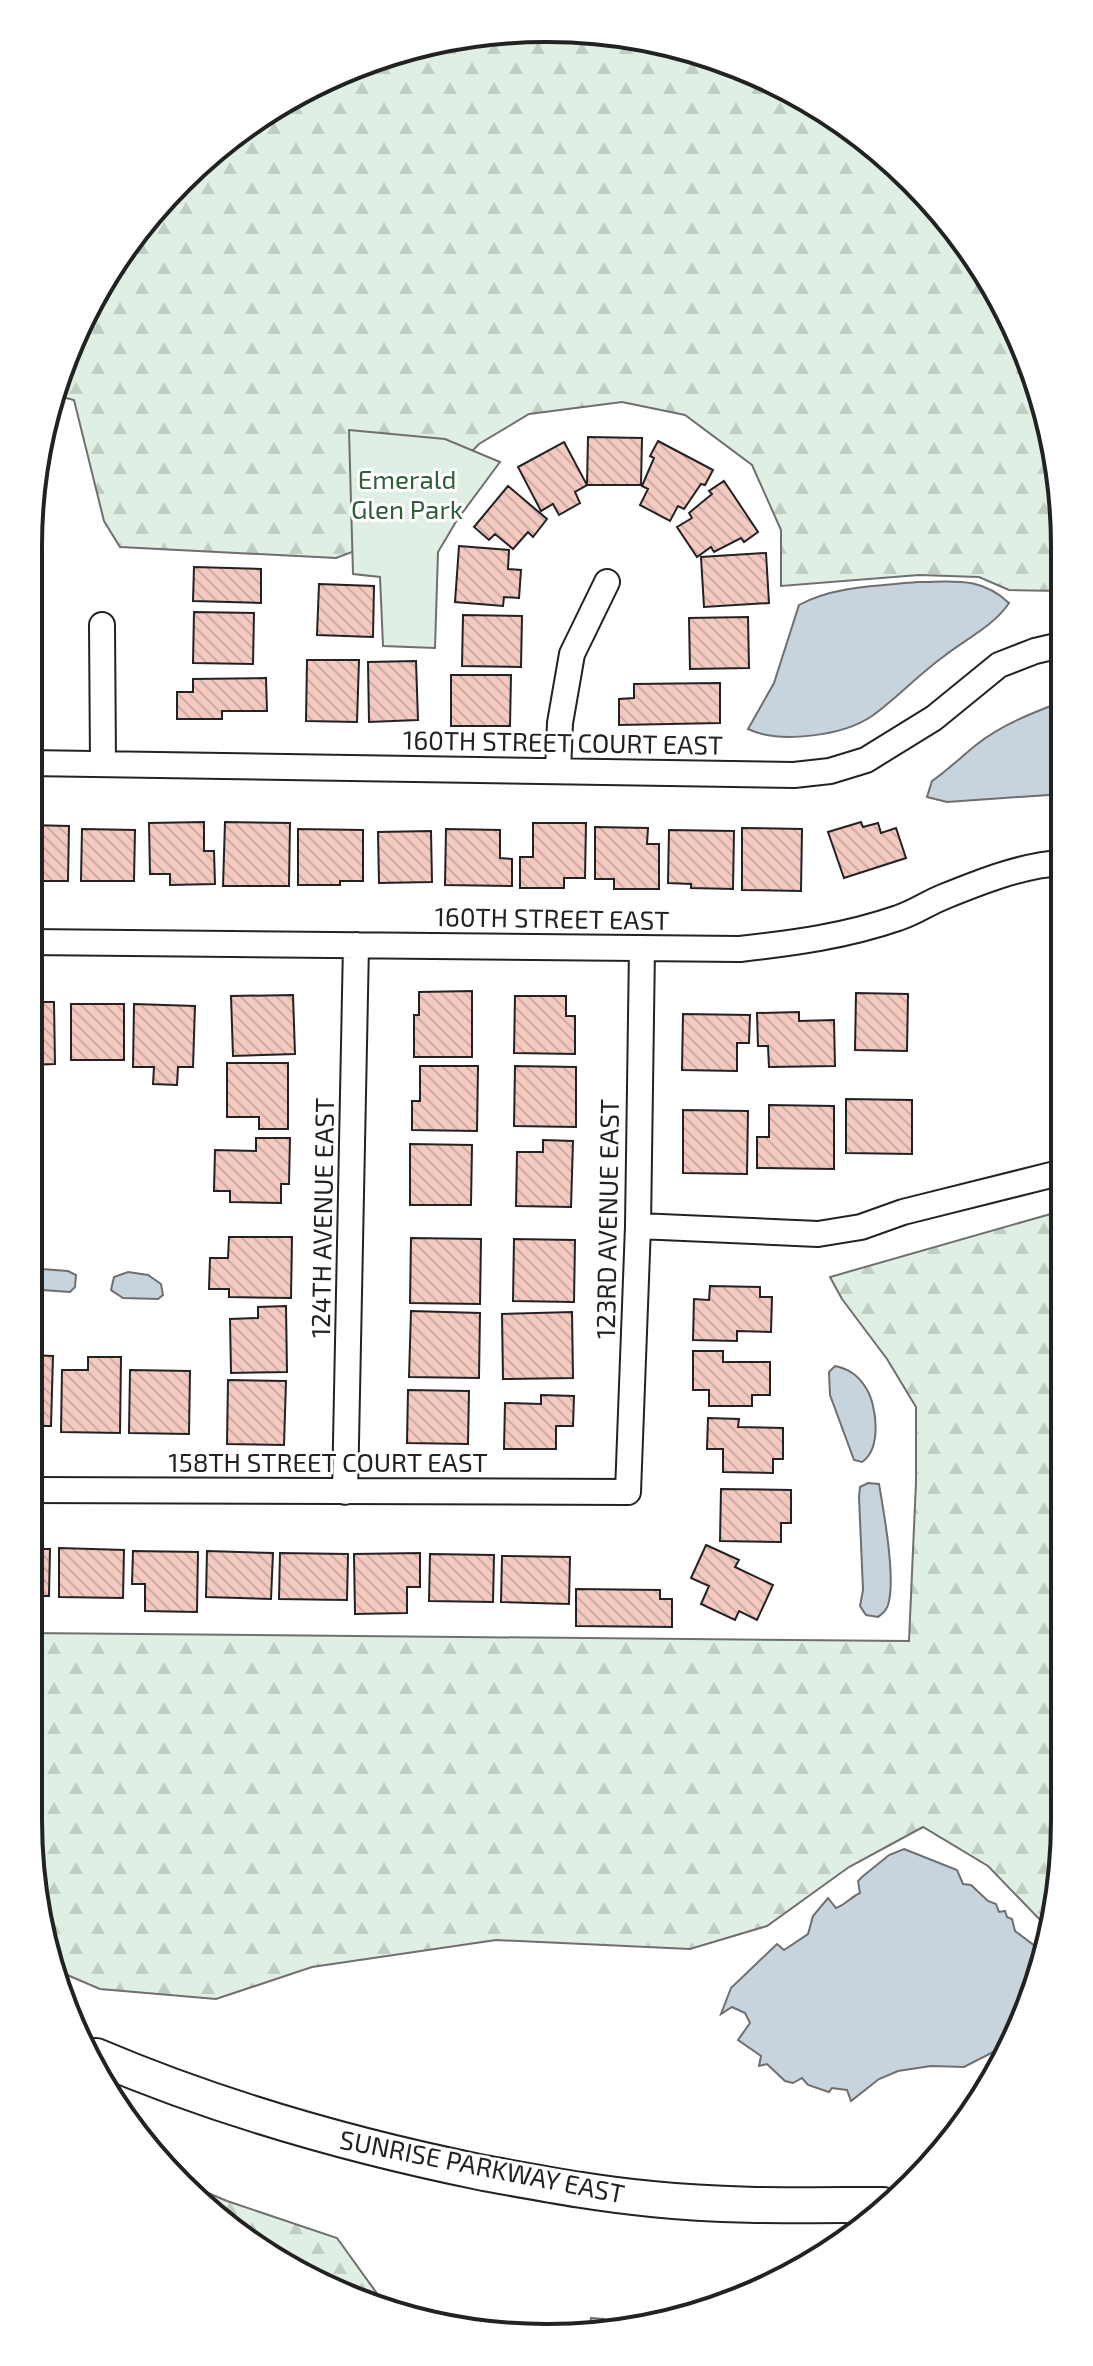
<svg xmlns="http://www.w3.org/2000/svg" width="1093" height="2366" viewBox="0 0 1093 2366" font-family="'Exo 2',sans-serif">
<style>
.forest{fill:url(#forest-firs);stroke:#6f6f6f;stroke-width:2}
.park{fill:#e0efe3;stroke:#6f6f6f;stroke-width:2}
.water{fill:#c7d3dd;stroke:#6f6f6f;stroke-width:2}
.building{fill:url(#building-back-hatch);stroke:#222;stroke-width:2}
.lines{fill:none;stroke-linecap:round;stroke-linejoin:round}
.street-casing{stroke:#222;stroke-width:28}
.secondary-casing{stroke:#222;stroke-width:38}
.street{stroke:#fff;stroke-width:24}
.secondary{stroke:#fff;stroke-width:34}
.labels{text-anchor:middle;stroke-width:6;stroke-linejoin:round;paint-order:stroke}
.park-label{font-size:26px;fill:#2f5e38;stroke:#fff}
.street-label{font-size:26px;fill:#222;stroke:#fff}
.rim{fill:none;stroke:#222;stroke-width:4}
</style>
<defs>
<pattern id="forest-firs" width="22" height="20" patternUnits="userSpaceOnUse" patternTransform="scale(2)"><rect width="22" height="20" fill="#e0efe3"/><path d="M5 1l3.5 6h-7zM16 11l3.5 6h-7z" fill="#c0cdc2"/></pattern>
<pattern id="building-back-hatch" width="6" height="6" patternUnits="userSpaceOnUse" patternTransform="scale(2)"><rect width="6" height="6" fill="#f3c9c0"/><path d="M-1 5l2 2M0 0l6 6M5-1l2 2" fill="none" stroke="#d0aca5"/></pattern>
</defs>
<rect width="100%" height="100%" fill="#fff"/>
<path class="forest" d="M 546,28 L 744,67 L 862,135 L 958,230 L 1025,348 L 1060,478 L 1061,591 L 1009,590 L 979,577 L 919,575 L 781,586 L 781,530 L 752,465 L 685,415 L 622,402 L 529,414 L 479,444 L 387,539 L 336,558 L 120,547 L 104,521 L 74,400 L 58,396 L 67,349 L 180,180 L 348,68 Z
M 1054,1213 L 1063,1213 L 1065,1820 L 1044,1924 L 988,1866 L 923,1827 L 849,1867 L 767,1926 L 690,1949 L 496,1940 L 312,1967 L 216,1999 L 100,1989 L 53,1969 L 28,1819 L 28,1633 L 909,1641 L 916,1482 L 916,1407 L 887,1359 L 842,1299 L 830,1277 Z
M 182,2182 L 227,2201 L 337,2238 L 386,2306 L 288,2269 Z"/>
<path class="park" d="M 349,430 L 445,439 L 500,462 L 457,520 L 438,552 L 435,648 L 383,646 L 380,577 L 353,574 Z"/>
<path class="water" d="M 917,582 C 954,582 980,576 1009,603 C 994,626 964,640 943,657 C 918,675 897,698 872,716 C 843,736 779,744 748,729 L 774,683 L 799,605 C 833,586 878,586 917,582 Z
M 1061,702 L 1062,794 L 947,802 L 927,797 L 932,781 C 948,770 961,757 976,745 C 1001,725 1032,713 1061,702 Z
M 28,1268 L 68,1271 L 76,1275 L 75,1287 L 70,1292 L 28,1289 Z
M 128,1272 L 148,1275 L 161,1284 L 163,1295 L 158,1299 L 123,1298 L 111,1290 L 114,1277 Z
M 835,1366 C 849,1369 858,1375 866,1388 C 877,1405 882,1449 862,1462 L 854,1460 L 830,1395 L 829,1372 Z
M 868,1483 L 879,1484 C 884,1513 895,1574 889,1601 C 888,1609 884,1612 878,1617 L 866,1615 L 860,1606 L 863,1590 L 859,1497 L 860,1487 Z
M 904,1849 L 957,1870 L 963,1884 L 971,1885 L 988,1901 L 996,1904 L 999,1912 L 1005,1911 L 1007,1917 L 1012,1919 L 1015,1931 L 1039,1949 L 1025,2018 L 1009,2044 L 964,2067 L 931,2066 L 898,2071 L 879,2079 L 851,2101 L 847,2090 L 832,2088 L 829,2092 L 808,2085 L 802,2078 L 793,2083 L 785,2081 L 767,2064 L 759,2066 L 761,2056 L 738,2040 L 750,2023 L 745,2013 L 732,2007 L 721,2014 L 731,1988 L 777,1944 L 784,1950 L 808,1934 L 813,1916 L 828,1898 L 836,1908 C 845,1905 851,1897 860,1893 L 858,1881 L 862,1877 L 889,1855 Z
M 591,2318 L 604,2319 L 610,2333 L 589,2333 Z"/>
<path class="building" d="M 588,437 L 642,438 L 641,485 L 587,485 Z
M 658,441 L 713,470 L 705,485 L 701,484 L 684,509 L 678,506 L 670,521 L 640,505 L 648,489 L 642,486 L 654,458 L 650,456 Z
M 564,442 L 587,485 L 575,492 L 580,503 L 559,515 L 553,504 L 541,511 L 518,467 Z
M 724,481 L 758,532 L 744,542 L 741,538 L 714,552 L 711,547 L 697,557 L 677,527 L 692,518 L 689,513 L 712,494 L 709,491 Z
M 508,486 L 547,519 L 533,537 L 528,532 L 513,549 L 495,534 L 489,540 L 474,527 Z
M 459,546 L 509,550 L 508,569 L 521,570 L 519,598 L 504,597 L 503,606 L 455,602 Z
M 766,553 L 769,603 L 704,607 L 701,557 Z
M 194,567 L 261,569 L 261,603 L 193,601 Z
M 319,584 L 374,586 L 373,637 L 317,635 Z
M 194,612 L 254,613 L 253,664 L 193,663 Z
M 463,615 L 522,616 L 521,667 L 462,666 Z
M 748,617 L 749,668 L 690,669 L 689,618 Z
M 307,660 L 359,660 L 357,722 L 306,721 Z
M 416,661 L 418,720 L 369,722 L 368,662 Z
M 451,675 L 511,675 L 510,726 L 451,726 Z
M 28,676 L 30,676 L 30,690 L 42,690 L 42,717 L 28,717 Z
M 266,678 L 267,711 L 222,711 L 222,719 L 177,719 L 177,692 L 193,692 L 193,679 Z
M 720,683 L 720,723 L 619,725 L 619,699 L 634,698 L 634,684 Z
M 204,822 L 204,851 L 214,851 L 215,884 L 170,885 L 170,874 L 150,874 L 149,823 Z
M 225,822 L 290,823 L 289,886 L 223,886 Z
M 861,822 L 863,827 L 878,823 L 881,833 L 896,828 L 906,858 L 844,878 L 828,832 Z
M 533,823 L 586,823 L 585,878 L 564,878 L 564,888 L 520,888 L 520,857 L 533,857 Z
M 28,825 L 69,826 L 68,881 L 28,881 Z
M 595,827 L 648,828 L 647,844 L 659,844 L 659,889 L 614,889 L 614,879 L 595,879 Z
M 742,828 L 802,829 L 801,891 L 742,890 Z
M 82,829 L 135,830 L 134,881 L 81,881 Z
M 298,829 L 363,830 L 363,881 L 340,881 L 340,885 L 298,885 Z
M 446,829 L 500,830 L 500,858 L 512,859 L 512,886 L 445,885 Z
M 669,830 L 734,831 L 733,889 L 691,888 L 691,884 L 668,883 Z
M 431,831 L 432,882 L 379,883 L 378,832 Z
M 472,991 L 472,1057 L 414,1057 L 414,1015 L 419,1015 L 419,992 Z
M 856,993 L 908,994 L 907,1051 L 855,1050 Z
M 293,995 L 295,1054 L 233,1056 L 231,996 Z
M 515,996 L 566,996 L 566,1016 L 575,1016 L 575,1054 L 514,1053 Z
M 28,1002 L 54,1002 L 55,1064 L 28,1065 Z
M 71,1004 L 124,1004 L 124,1060 L 71,1060 Z
M 134,1004 L 195,1006 L 193,1067 L 178,1067 L 177,1085 L 153,1084 L 154,1067 L 133,1067 Z
M 799,1012 L 799,1021 L 834,1020 L 835,1066 L 769,1067 L 768,1046 L 758,1046 L 757,1013 Z
M 683,1014 L 750,1015 L 749,1043 L 737,1043 L 737,1071 L 682,1070 Z
M 227,1063 L 288,1063 L 288,1129 L 259,1129 L 259,1117 L 227,1117 Z
M 420,1066 L 478,1066 L 477,1131 L 412,1130 L 412,1101 L 420,1101 Z
M 515,1066 L 576,1067 L 576,1127 L 514,1126 Z
M 846,1099 L 912,1100 L 912,1154 L 846,1153 Z
M 769,1105 L 834,1106 L 834,1169 L 757,1168 L 757,1137 L 769,1137 Z
M 683,1110 L 748,1111 L 747,1174 L 683,1173 Z
M 256,1138 L 290,1138 L 289,1184 L 281,1184 L 281,1203 L 230,1202 L 230,1191 L 214,1191 L 215,1150 L 256,1151 Z
M 543,1140 L 573,1141 L 571,1207 L 516,1206 L 517,1152 L 543,1152 Z
M 410,1144 L 472,1145 L 471,1205 L 410,1205 Z
M 229,1237 L 292,1237 L 291,1298 L 229,1297 L 229,1289 L 209,1289 L 210,1258 L 228,1258 Z
M 411,1238 L 481,1239 L 480,1304 L 410,1303 Z
M 514,1239 L 575,1240 L 574,1302 L 513,1301 Z
M 710,1286 L 760,1287 L 760,1297 L 772,1297 L 771,1332 L 737,1331 L 737,1341 L 693,1340 L 694,1299 L 709,1300 Z
M 286,1306 L 287,1372 L 231,1373 L 230,1319 L 258,1318 L 258,1307 Z
M 411,1311 L 480,1313 L 479,1378 L 409,1377 Z
M 572,1312 L 573,1378 L 503,1379 L 502,1314 Z
M 693,1351 L 723,1351 L 723,1362 L 770,1362 L 770,1395 L 752,1395 L 752,1406 L 709,1406 L 709,1390 L 693,1390 Z
M 28,1355 L 53,1356 L 51,1426 L 28,1426 Z
M 88,1357 L 121,1357 L 120,1433 L 61,1432 L 62,1370 L 88,1370 Z
M 130,1370 L 190,1371 L 189,1434 L 129,1433 Z
M 228,1380 L 286,1381 L 284,1445 L 227,1444 Z
M 408,1390 L 469,1391 L 468,1444 L 407,1443 Z
M 541,1395 L 574,1396 L 573,1426 L 556,1426 L 556,1449 L 504,1449 L 505,1403 L 541,1404 Z
M 708,1418 L 739,1419 L 738,1427 L 783,1428 L 783,1459 L 773,1459 L 773,1473 L 723,1472 L 723,1449 L 707,1449 Z
M 721,1489 L 791,1490 L 791,1523 L 781,1523 L 781,1542 L 720,1541 Z
M 706,1545 L 739,1560 L 735,1567 L 773,1585 L 757,1620 L 739,1611 L 735,1620 L 701,1604 L 709,1586 L 691,1578 Z
M 59,1548 L 124,1550 L 123,1598 L 59,1597 Z
M 28,1549 L 50,1549 L 49,1596 L 28,1596 Z
M 133,1551 L 198,1552 L 197,1612 L 145,1611 L 145,1584 L 132,1584 Z
M 207,1551 L 273,1553 L 271,1599 L 206,1597 Z
M 280,1553 L 348,1554 L 347,1600 L 279,1599 Z
M 420,1553 L 420,1587 L 407,1587 L 407,1613 L 355,1614 L 354,1554 Z
M 430,1554 L 494,1555 L 493,1602 L 429,1601 Z
M 502,1556 L 570,1557 L 569,1604 L 501,1602 Z
M 576,1589 L 660,1590 L 660,1599 L 672,1599 L 672,1627 L 576,1626 Z"/>
<g class="lines">
<defs>
<path id="street" d="M 102,625 L 103,763
M 28,763 L 794,775 L 830,771 L 866,760 L 934,718 L 999,665 L 1035,651 L 1061,645
M 558,771 L 560,723 L 572,654 L 607,582
M 28,942 L 740,949 C 794,943 846,936 898,918 C 914,913 928,903 943,897 C 980,882 1022,865 1062,863
M 638,1226 L 818,1234 L 861,1227 L 903,1212 L 1063,1172
M 28,1490 L 628,1492 L 638,1226 L 642,948
M 345,1492 L 356,945"/>
<path id="secondary" d="M 96,2056 C 221,2109 351,2146 484,2173 C 540,2183 596,2194 652,2199 C 729,2207 806,2205 883,2205"/>
</defs>
<use href="#street" class="street-casing"/>
<use href="#secondary" class="secondary-casing"/>
<use href="#street" class="street"/>
<use href="#secondary" class="secondary"/>
</g>
<g class="labels">
<g class="park-label">
<text x="407" y="489">Emerald<tspan x="407" dy="30">Glen Park</tspan></text>
</g>
<g class="street-label">
<text transform="translate(563 743) rotate(1)" y="9">160TH STREET COURT EAST</text>
<text transform="translate(552 919) rotate(1)" y="9">160TH STREET EAST</text>
<text transform="translate(323 1218) rotate(-89)" y="9">124TH AVENUE EAST</text>
<text transform="translate(608 1219) rotate(-89)" y="9">123RD AVENUE EAST</text>
<text x="328" y="1472">158TH STREET COURT EAST</text>
<text transform="translate(482 2167) rotate(11)" y="9">SUNRISE PARKWAY EAST</text>
</g>
</g>
<path d="M0 0H1093V2366H0ZM546 42H547A504 504 0 0 1 1051 546V1820A504 504 0 0 1 547 2324H546A504 504 0 0 1 42 1820V546A504 504 0 0 1 546 42Z" fill="#fff" fill-rule="evenodd"/>
<path class="rim" d="M546 42H547A504 504 0 0 1 1051 546V1820A504 504 0 0 1 547 2324H546A504 504 0 0 1 42 1820V546A504 504 0 0 1 546 42Z"/>
</svg>
